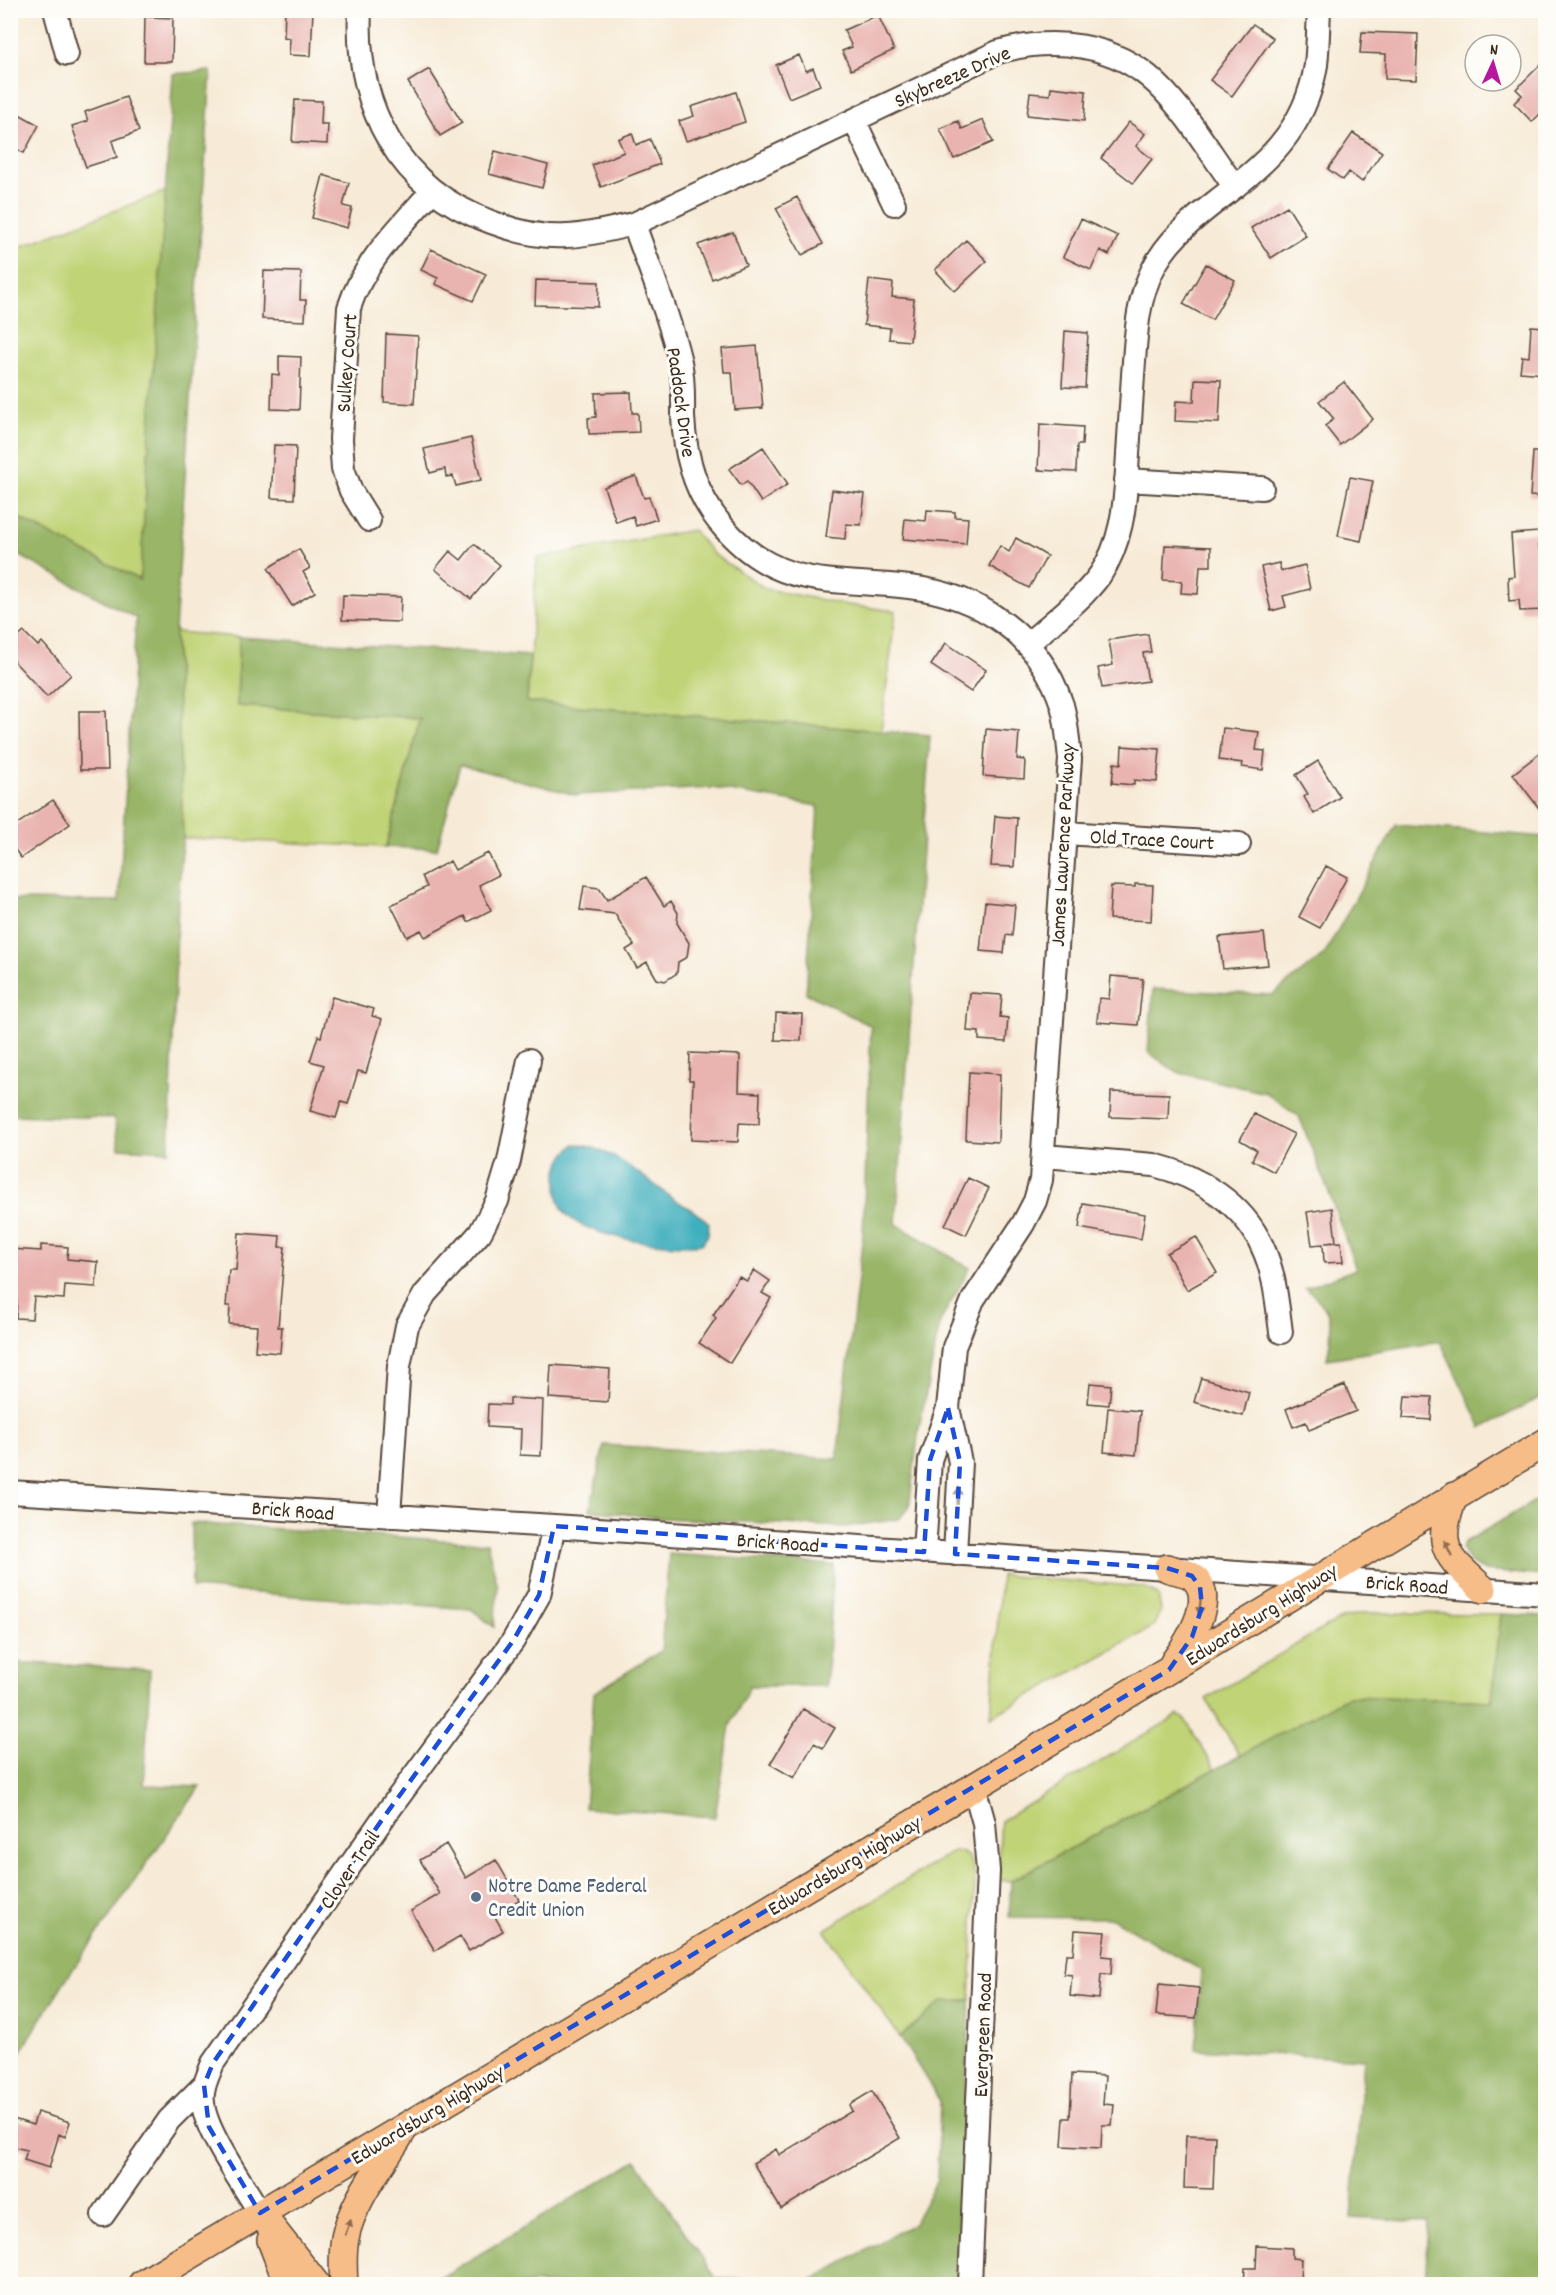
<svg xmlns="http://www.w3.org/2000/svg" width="1556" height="2295" viewBox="0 0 1556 2295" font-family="Dekko,sans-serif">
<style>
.green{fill:#c0d376;stroke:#7e7e4a;stroke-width:1.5}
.forest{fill:#98b567;stroke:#6a7042;stroke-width:1.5}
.water{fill:#41afbd;stroke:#3e6c6e;stroke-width:1.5}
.building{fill:#e9b4b0}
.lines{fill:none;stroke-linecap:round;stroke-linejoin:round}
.minor-casing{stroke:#57473a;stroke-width:26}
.major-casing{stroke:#57473a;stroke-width:30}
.minor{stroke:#fff;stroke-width:22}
.major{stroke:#f7bd88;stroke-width:27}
.oneway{fill:#a79f9a}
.oneway2{fill:#906c4e}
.marked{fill:none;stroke:#1d4ed8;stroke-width:4.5;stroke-dasharray:12 8;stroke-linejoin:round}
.service-dot{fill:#5c6f8a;stroke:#fdfcf7;stroke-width:2}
.labels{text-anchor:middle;stroke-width:6;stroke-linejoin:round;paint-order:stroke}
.street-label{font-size:21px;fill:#3b2a1e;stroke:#fdfcf7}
.service-label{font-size:21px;fill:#4e5e75;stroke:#fdfcf7;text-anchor:start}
</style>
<rect width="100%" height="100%" fill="#fdfcf7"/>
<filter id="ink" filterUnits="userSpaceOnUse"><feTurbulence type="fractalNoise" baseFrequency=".0167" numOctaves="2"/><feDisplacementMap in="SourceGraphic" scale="12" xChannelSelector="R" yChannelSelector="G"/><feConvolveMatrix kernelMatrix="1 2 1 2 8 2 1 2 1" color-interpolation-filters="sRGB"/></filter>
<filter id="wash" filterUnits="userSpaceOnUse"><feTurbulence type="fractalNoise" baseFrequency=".008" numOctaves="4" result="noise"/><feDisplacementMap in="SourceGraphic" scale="24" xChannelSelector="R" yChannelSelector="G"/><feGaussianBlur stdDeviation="1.35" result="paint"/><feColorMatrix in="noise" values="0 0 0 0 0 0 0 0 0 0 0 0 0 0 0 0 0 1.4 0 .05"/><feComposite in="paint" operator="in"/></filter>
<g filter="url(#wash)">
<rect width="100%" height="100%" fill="#f7ebd7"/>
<path class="green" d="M 166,191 L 140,581 L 11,514 L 10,292 L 14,249 Z
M 693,530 L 713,554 L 766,589 L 847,605 L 896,611 L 881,731 L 527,702 L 537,558 Z
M 175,632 L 239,637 L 237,706 L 420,718 L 386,847 L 183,838 Z
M 1001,1575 L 1143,1587 L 1158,1595 L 1161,1610 L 1153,1627 L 991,1717 Z
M 1363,1613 L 1501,1614 L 1492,1701 L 1349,1696 L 1240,1756 L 1206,1699 L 1322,1629 L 1343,1618 Z
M 1178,1715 L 1185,1719 L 1215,1769 L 1011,1881 L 997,1880 L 1001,1821 Z
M 954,1851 C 970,1852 972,1863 975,1877 L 970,2000 L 943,2001 L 900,2037 L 824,1930 Z"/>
<path class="forest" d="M 211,71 L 175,632 L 183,838 L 178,899 L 169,1151 L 119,1148 L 114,1118 L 11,1115 L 11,900 L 119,901 L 136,618 L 11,551 L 10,514 L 140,580 L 173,74 Z
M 239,637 L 530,656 L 527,702 L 930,735 L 896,1224 L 970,1268 L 940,1322 L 919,1428 L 909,1508 L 898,1519 L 845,1527 L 662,1518 L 590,1510 L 604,1445 L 837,1459 L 863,1235 L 871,1026 L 806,993 L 818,806 L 712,788 L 576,795 L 460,765 L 437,849 L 386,847 L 420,718 L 237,706 Z
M 1396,825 L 1545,837 L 1545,1395 L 1482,1428 L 1440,1341 L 1327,1359 C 1334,1325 1334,1310 1305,1288 L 1356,1269 L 1328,1190 L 1299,1116 L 1266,1093 L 1176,1072 L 1148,1052 L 1153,989 L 1272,995 L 1324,955 Z
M 1545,1495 L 1545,1576 L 1485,1571 L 1470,1563 L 1462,1549 L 1465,1542 Z
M 191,1523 L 487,1543 L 498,1587 L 494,1627 L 471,1609 L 192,1588 Z
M 669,1554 L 834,1565 L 826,1686 L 750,1686 L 730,1726 L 715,1817 L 585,1808 L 594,1693 L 661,1651 Z
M 1501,1614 L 1545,1616 L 1545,2284 L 1425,2284 L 1429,2222 L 1351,2218 L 1364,2059 L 1196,2049 L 1201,1970 L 1112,1918 L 1009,1917 L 1011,1881 L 1349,1696 L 1492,1701 Z
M 11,1662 L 150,1670 L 144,1785 L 200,1787 L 64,1982 L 11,2068 Z
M 970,2000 L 956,2284 L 430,2284 L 636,2160 L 716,2278 L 805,2284 L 913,2224 L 937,2180 L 940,2101 L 900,2037 L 943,2001 Z"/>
<path class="water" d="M 575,1144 C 611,1147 643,1177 671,1197 C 684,1206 697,1211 709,1223 L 708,1235 L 702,1244 C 670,1248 590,1239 566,1214 C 559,1206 557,1194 557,1184 C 556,1168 563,1154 575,1144 Z"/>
<g id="blocks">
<path class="building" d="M 285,10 L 313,10 L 311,56 L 289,55 L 290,38 L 284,37 Z
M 878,15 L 894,50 L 851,70 L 842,51 L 852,47 L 844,30 Z
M 145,17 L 173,18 L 172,62 L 144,62 Z
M 1253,24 L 1273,38 L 1232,96 L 1210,80 Z
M 1362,32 L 1418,34 L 1416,80 L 1385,79 L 1386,54 L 1360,53 Z
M 799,55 L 806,71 L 813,68 L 820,85 L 789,98 L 776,65 Z
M 1545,60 L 1545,109 L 1532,122 L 1514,103 L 1522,95 L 1516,89 Z
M 429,69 L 462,123 L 440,136 L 408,82 Z
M 1051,87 L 1086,91 L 1084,121 L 1027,115 L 1030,93 L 1050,95 Z
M 736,92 L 745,122 L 686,141 L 679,121 L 694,116 L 691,107 Z
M 126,97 L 139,131 L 112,141 L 117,157 L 86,167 L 72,126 L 88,121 L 85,112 Z
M 295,100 L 322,101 L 321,124 L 328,124 L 327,144 L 292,142 Z
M 10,109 L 39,125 L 24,153 L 10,146 Z
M 983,120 L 993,142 L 954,159 L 940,129 L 958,121 L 962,129 Z
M 1129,122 L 1145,134 L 1136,146 L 1152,159 L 1133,183 L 1101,158 Z
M 632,133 L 636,145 L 650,139 L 660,164 L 601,187 L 592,165 L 624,152 L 618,139 Z
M 1353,133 L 1382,152 L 1362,182 L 1349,172 L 1343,180 L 1328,169 Z
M 495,151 L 548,165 L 542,188 L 489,174 Z
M 323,175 L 349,183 L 343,206 L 352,208 L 347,228 L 312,218 Z
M 797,197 L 823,244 L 802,255 L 776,208 Z
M 1287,206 L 1306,236 L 1271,258 L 1251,228 Z
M 1081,219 L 1118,236 L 1109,255 L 1100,250 L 1091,270 L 1063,257 Z
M 733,232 L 746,265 L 712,279 L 698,245 Z
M 966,240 L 987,261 L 955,291 L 935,270 Z
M 431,249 L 486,274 L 473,301 L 435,284 L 438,278 L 421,270 Z
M 1206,264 L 1235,280 L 1212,320 L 1183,304 Z
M 264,271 L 301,272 L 300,300 L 306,300 L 305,321 L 262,319 Z
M 536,280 L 599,282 L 598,307 L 535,305 Z
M 869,280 L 893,283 L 892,297 L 914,299 L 910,341 L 889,339 L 890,328 L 864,325 Z
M 1531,326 L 1545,327 L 1545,374 L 1520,372 L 1522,356 L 1529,357 Z
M 1065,331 L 1088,333 L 1085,388 L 1062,387 Z
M 386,334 L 418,336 L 414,404 L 384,402 Z
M 757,346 L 763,408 L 735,410 L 732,372 L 724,372 L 722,349 Z
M 279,356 L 301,357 L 299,410 L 271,409 L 272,374 L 279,375 Z
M 1195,379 L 1221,380 L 1219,423 L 1175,421 L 1176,401 L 1194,402 Z
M 1344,382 L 1373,419 L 1340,445 L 1325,426 L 1334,419 L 1319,401 Z
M 631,392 L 632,413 L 638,413 L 639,432 L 589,434 L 588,418 L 596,417 L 595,393 Z
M 1040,424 L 1083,427 L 1082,445 L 1077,445 L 1076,472 L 1038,470 Z
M 471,438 L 481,480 L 456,486 L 453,476 L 446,477 L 445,469 L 430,473 L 424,449 Z
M 274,445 L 296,446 L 294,499 L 271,498 Z
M 763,447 L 788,484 L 761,502 L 747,481 L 741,485 L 729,469 Z
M 1533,452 L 1545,452 L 1545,497 L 1530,496 Z
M 636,476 L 644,498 L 649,497 L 657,519 L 636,526 L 633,516 L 616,522 L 604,487 Z
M 1350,477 L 1373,481 L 1361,541 L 1338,536 Z
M 832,490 L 865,494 L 861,525 L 846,524 L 845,539 L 826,537 Z
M 927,510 L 955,512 L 955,517 L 968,518 L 966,544 L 903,539 L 905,519 L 926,521 Z
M 1539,532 L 1539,548 L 1545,547 L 1545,610 L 1520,611 L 1519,600 L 1509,601 L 1508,577 L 1514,576 L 1511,534 Z
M 1016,538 L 1047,556 L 1029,588 L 989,566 L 1000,546 L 1009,552 Z
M 474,544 L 500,565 L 471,599 L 435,569 L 450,551 L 461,560 Z
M 1165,545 L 1211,547 L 1211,566 L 1200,566 L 1198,594 L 1181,593 L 1182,581 L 1163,580 Z
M 299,549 L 310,568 L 303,572 L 315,592 L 292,606 L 268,568 Z
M 1279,563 L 1281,571 L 1305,565 L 1310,589 L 1283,596 L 1286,607 L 1271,611 L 1261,567 Z
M 343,595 L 401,597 L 400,622 L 342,620 Z
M 24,632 L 38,646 L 42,642 L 71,675 L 47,697 L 10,657 L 10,644 Z
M 1148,634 L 1151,652 L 1143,653 L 1148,681 L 1102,688 L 1098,668 L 1113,665 L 1109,640 Z
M 946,643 L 986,670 L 971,692 L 931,665 Z
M 79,711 L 106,711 L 108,770 L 80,770 Z
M 1223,728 L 1259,732 L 1256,750 L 1265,751 L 1263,770 L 1242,767 L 1243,763 L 1219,760 Z
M 986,729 L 1019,732 L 1017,759 L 1025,760 L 1024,779 L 983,776 Z
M 1122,746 L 1160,749 L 1157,782 L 1134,780 L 1134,785 L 1112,783 L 1114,763 L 1121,764 Z
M 1545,749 L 1545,816 L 1513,774 Z
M 1318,761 L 1340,797 L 1314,814 L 1304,797 L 1308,794 L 1296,775 Z
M 53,800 L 70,824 L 21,858 L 10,843 L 10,829 Z
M 995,816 L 1017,818 L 1014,867 L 991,866 Z
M 488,853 L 499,875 L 479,885 L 491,910 L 468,922 L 465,916 L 425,937 L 421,930 L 407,937 L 391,905 L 427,887 L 422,876 L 450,861 L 455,870 Z
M 1326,866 L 1347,877 L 1320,928 L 1299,917 Z
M 646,877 L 664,906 L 671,901 L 678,913 L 677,923 L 689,943 L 687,957 L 678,962 L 677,973 L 665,981 L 657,979 L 647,962 L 637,968 L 626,950 L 634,945 L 615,914 L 580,910 L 584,886 L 599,888 L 607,900 Z
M 1135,884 L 1153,885 L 1151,921 L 1109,919 L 1111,886 L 1135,887 Z
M 985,902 L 1015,905 L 1012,936 L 1006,935 L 1004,953 L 980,951 Z
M 1264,933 L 1268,965 L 1223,969 L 1219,937 Z
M 1111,976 L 1143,979 L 1138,1025 L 1097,1022 L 1099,998 L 1109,999 Z
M 970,993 L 1002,995 L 1000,1017 L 1008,1018 L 1006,1042 L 979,1040 L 979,1032 L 967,1031 Z
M 332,997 L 374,1009 L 372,1016 L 382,1019 L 366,1073 L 358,1071 L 348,1104 L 341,1102 L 336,1118 L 310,1111 L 324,1065 L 310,1061 L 318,1036 L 321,1037 Z
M 776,1013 L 802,1014 L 801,1041 L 775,1040 Z
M 690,1053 L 740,1055 L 739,1092 L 760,1093 L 759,1124 L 739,1123 L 738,1142 L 691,1140 L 693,1080 L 689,1080 Z
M 969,1072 L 1000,1074 L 998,1142 L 966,1140 Z
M 1111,1092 L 1169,1094 L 1168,1119 L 1110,1117 Z
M 1254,1114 L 1294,1134 L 1274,1172 L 1252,1160 L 1257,1150 L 1240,1140 Z
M 968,1178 L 989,1188 L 966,1235 L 945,1225 Z
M 1083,1203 L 1145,1214 L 1141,1239 L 1079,1228 Z
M 1332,1208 L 1336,1242 L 1325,1243 L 1341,1242 L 1343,1262 L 1324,1263 L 1323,1244 L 1312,1245 L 1307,1212 Z
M 239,1233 L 280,1236 L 279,1247 L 285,1247 L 278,1327 L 282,1327 L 280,1353 L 255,1351 L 257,1326 L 229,1324 L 230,1306 L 226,1306 L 229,1270 L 236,1270 Z
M 1196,1237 L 1217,1273 L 1187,1290 L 1167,1253 Z
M 41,1245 L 68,1247 L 67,1259 L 98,1262 L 96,1287 L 65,1285 L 64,1299 L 34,1297 L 32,1319 L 16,1318 L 17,1300 L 10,1299 L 10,1249 L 41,1251 Z
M 754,1270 L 770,1281 L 762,1293 L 771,1298 L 730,1363 L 699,1343 L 716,1318 L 713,1315 L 739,1277 L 747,1281 Z
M 551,1365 L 610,1369 L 608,1402 L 549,1398 Z
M 1201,1378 L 1249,1392 L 1243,1416 L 1194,1402 Z
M 1090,1383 L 1111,1385 L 1109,1405 L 1088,1403 Z
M 1345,1385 L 1356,1411 L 1309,1430 L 1306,1422 L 1293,1427 L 1286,1409 Z
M 1405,1396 L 1432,1397 L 1431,1420 L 1403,1418 Z
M 510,1398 L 543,1400 L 541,1456 L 520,1455 L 521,1429 L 487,1427 L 488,1404 L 510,1405 Z
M 1108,1408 L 1140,1411 L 1136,1455 L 1104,1452 Z
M 803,1709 L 835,1728 L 823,1748 L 814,1743 L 794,1778 L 770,1764 Z
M 446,1844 L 466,1878 L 496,1860 L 519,1900 L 494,1915 L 503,1931 L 469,1951 L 460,1936 L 435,1951 L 411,1911 L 440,1894 L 420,1860 Z
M 1075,1930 L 1105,1932 L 1102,1956 L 1112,1957 L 1111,1975 L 1101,1974 L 1099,1999 L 1070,1996 L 1072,1975 L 1064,1974 L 1066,1954 L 1073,1954 Z
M 1159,1984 L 1199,1988 L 1196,2018 L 1156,2015 Z
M 1072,2074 L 1105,2076 L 1103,2104 L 1114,2105 L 1112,2125 L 1102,2125 L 1101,2148 L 1062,2146 L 1064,2118 L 1070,2118 Z
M 872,2091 L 900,2138 L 781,2209 L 753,2163 L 776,2149 L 779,2155 L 852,2111 L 849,2105 Z
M 37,2112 L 70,2122 L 65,2137 L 59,2134 L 49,2168 L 24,2160 L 27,2150 L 10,2146 L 10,2118 L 33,2125 Z
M 1186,2135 L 1215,2136 L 1213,2189 L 1184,2188 Z
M 1257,2246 L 1292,2248 L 1292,2258 L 1301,2259 L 1300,2284 L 1244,2284 L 1245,2268 L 1256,2268 Z"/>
</g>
</g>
<g filter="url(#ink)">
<use href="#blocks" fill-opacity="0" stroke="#57473a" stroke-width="1.5"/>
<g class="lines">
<defs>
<path id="minor" d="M 55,10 L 67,54
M 360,10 C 355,106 398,189 491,222 C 515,231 541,238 567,236 C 590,235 612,229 634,224 L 998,52 C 1053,36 1115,43 1157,84 C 1188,114 1210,153 1235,187
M 854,120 L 894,204
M 634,224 C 650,270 669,315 680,362 C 684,380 683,399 683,417 C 685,458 697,498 725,529 C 780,591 836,578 909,587 C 980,595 1039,635 1062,705 C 1067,723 1068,741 1070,759 L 1041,1180 L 1035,1201 L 1023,1224 L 973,1300 L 954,1347 L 948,1408 L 930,1460 L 924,1552
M 1126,480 L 1262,488
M 369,520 L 351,491 L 343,469 L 341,439 L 349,308 C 364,261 400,227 432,191
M 1028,644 C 1052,622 1081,601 1100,575 C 1121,544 1125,507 1127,470 C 1129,439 1131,407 1133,375 C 1136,338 1136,303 1153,269 C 1167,241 1190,222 1214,203 C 1265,164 1305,132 1316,65 C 1318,47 1318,28 1319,10
M 1065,833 L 1239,844
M 1044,1156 L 1154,1165 C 1198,1176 1243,1203 1262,1246 C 1275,1273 1277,1303 1281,1332
M 948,1408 L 960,1462 L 955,1554
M 10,1492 L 554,1526 L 1546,1594
M 389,1516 L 399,1366 L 407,1326 L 425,1294 L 480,1233 L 497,1201 L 509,1161 L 529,1060
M 260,2213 C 245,2187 205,2132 203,2103 C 201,2089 208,2076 213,2063 L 386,1814 L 513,1641 L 539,1595 L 554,1526
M 103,2215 L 169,2120 L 204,2085
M 970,2284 L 988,1871 L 984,1823 L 974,1787"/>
<path id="major" d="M 1454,1496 C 1435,1547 1445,1555 1483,1589
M 1167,1568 C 1175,1571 1188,1572 1194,1578 C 1217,1599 1188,1643 1174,1662
M 260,2213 L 316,2284
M 271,2240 L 288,2284
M 142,2284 L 974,1787 L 1546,1442
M 344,2284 C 343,2269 342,2253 345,2238 C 352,2201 384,2162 403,2130"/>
</defs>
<use href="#minor" class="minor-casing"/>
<use href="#major" class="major-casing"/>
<use href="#minor" class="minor"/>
<use href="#major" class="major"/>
</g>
<defs><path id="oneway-solid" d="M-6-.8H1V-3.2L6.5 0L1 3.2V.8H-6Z" transform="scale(1.5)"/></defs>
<use class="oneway" href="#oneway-solid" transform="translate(958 1496) rotate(-87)"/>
<g class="oneway2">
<use href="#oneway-solid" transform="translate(1448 1548) rotate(-115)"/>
<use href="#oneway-solid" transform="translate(1200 1606) rotate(96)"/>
<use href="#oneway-solid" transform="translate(348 2227) rotate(-71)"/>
</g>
</g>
<path class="marked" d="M 948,1408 L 960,1462 L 955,1554 L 1167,1568 L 1192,1576 L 1200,1587 L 1202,1607 L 1192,1637 L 1169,1670 L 260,2213 L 209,2127 L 204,2085 L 213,2063 L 386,1814 L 513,1641 L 539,1595 L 554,1526 L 924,1552 L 930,1460 Z"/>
<circle class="service-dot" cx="476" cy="1897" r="6"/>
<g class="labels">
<g class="street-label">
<text transform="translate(952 76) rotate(-24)" y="7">Skybreeze Drive</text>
<text transform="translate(346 363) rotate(-86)" y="7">Sulkey Court</text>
<text transform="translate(682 402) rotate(82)" y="7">Paddock Drive</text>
<text transform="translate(1152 839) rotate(3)" y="7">Old Trace Court</text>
<text transform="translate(1062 845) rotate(-87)" y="7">James Lawrence Parkway</text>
<text transform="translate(293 1510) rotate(4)" y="7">Brick Road</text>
<text transform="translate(778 1542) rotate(4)" y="7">Brick Road</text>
<text transform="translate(1407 1584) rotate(4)" y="7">Brick Road</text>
<text transform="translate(1261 1614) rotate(-32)" y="7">Edwardsburg Highway</text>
<text transform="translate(844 1865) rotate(-31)" y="7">Edwardsburg Highway</text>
<text transform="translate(349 1869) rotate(-56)" y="7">Clover Trail</text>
<text transform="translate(982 2035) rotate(-88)" y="7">Evergreen Road</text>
<text transform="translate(427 2114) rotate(-31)" y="7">Edwardsburg Highway</text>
</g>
<g class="service-label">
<text x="488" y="1892">Notre Dame Federal<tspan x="488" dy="24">Credit Union</tspan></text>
</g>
</g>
<rect width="1556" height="2295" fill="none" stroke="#fdfcf7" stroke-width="36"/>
<g transform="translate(1493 63) rotate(4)"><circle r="28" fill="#fdfcf7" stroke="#afa8a0" stroke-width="1.5"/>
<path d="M0-4.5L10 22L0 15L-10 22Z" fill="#b5179e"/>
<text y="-9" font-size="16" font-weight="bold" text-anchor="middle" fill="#3b2a1e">N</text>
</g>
</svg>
